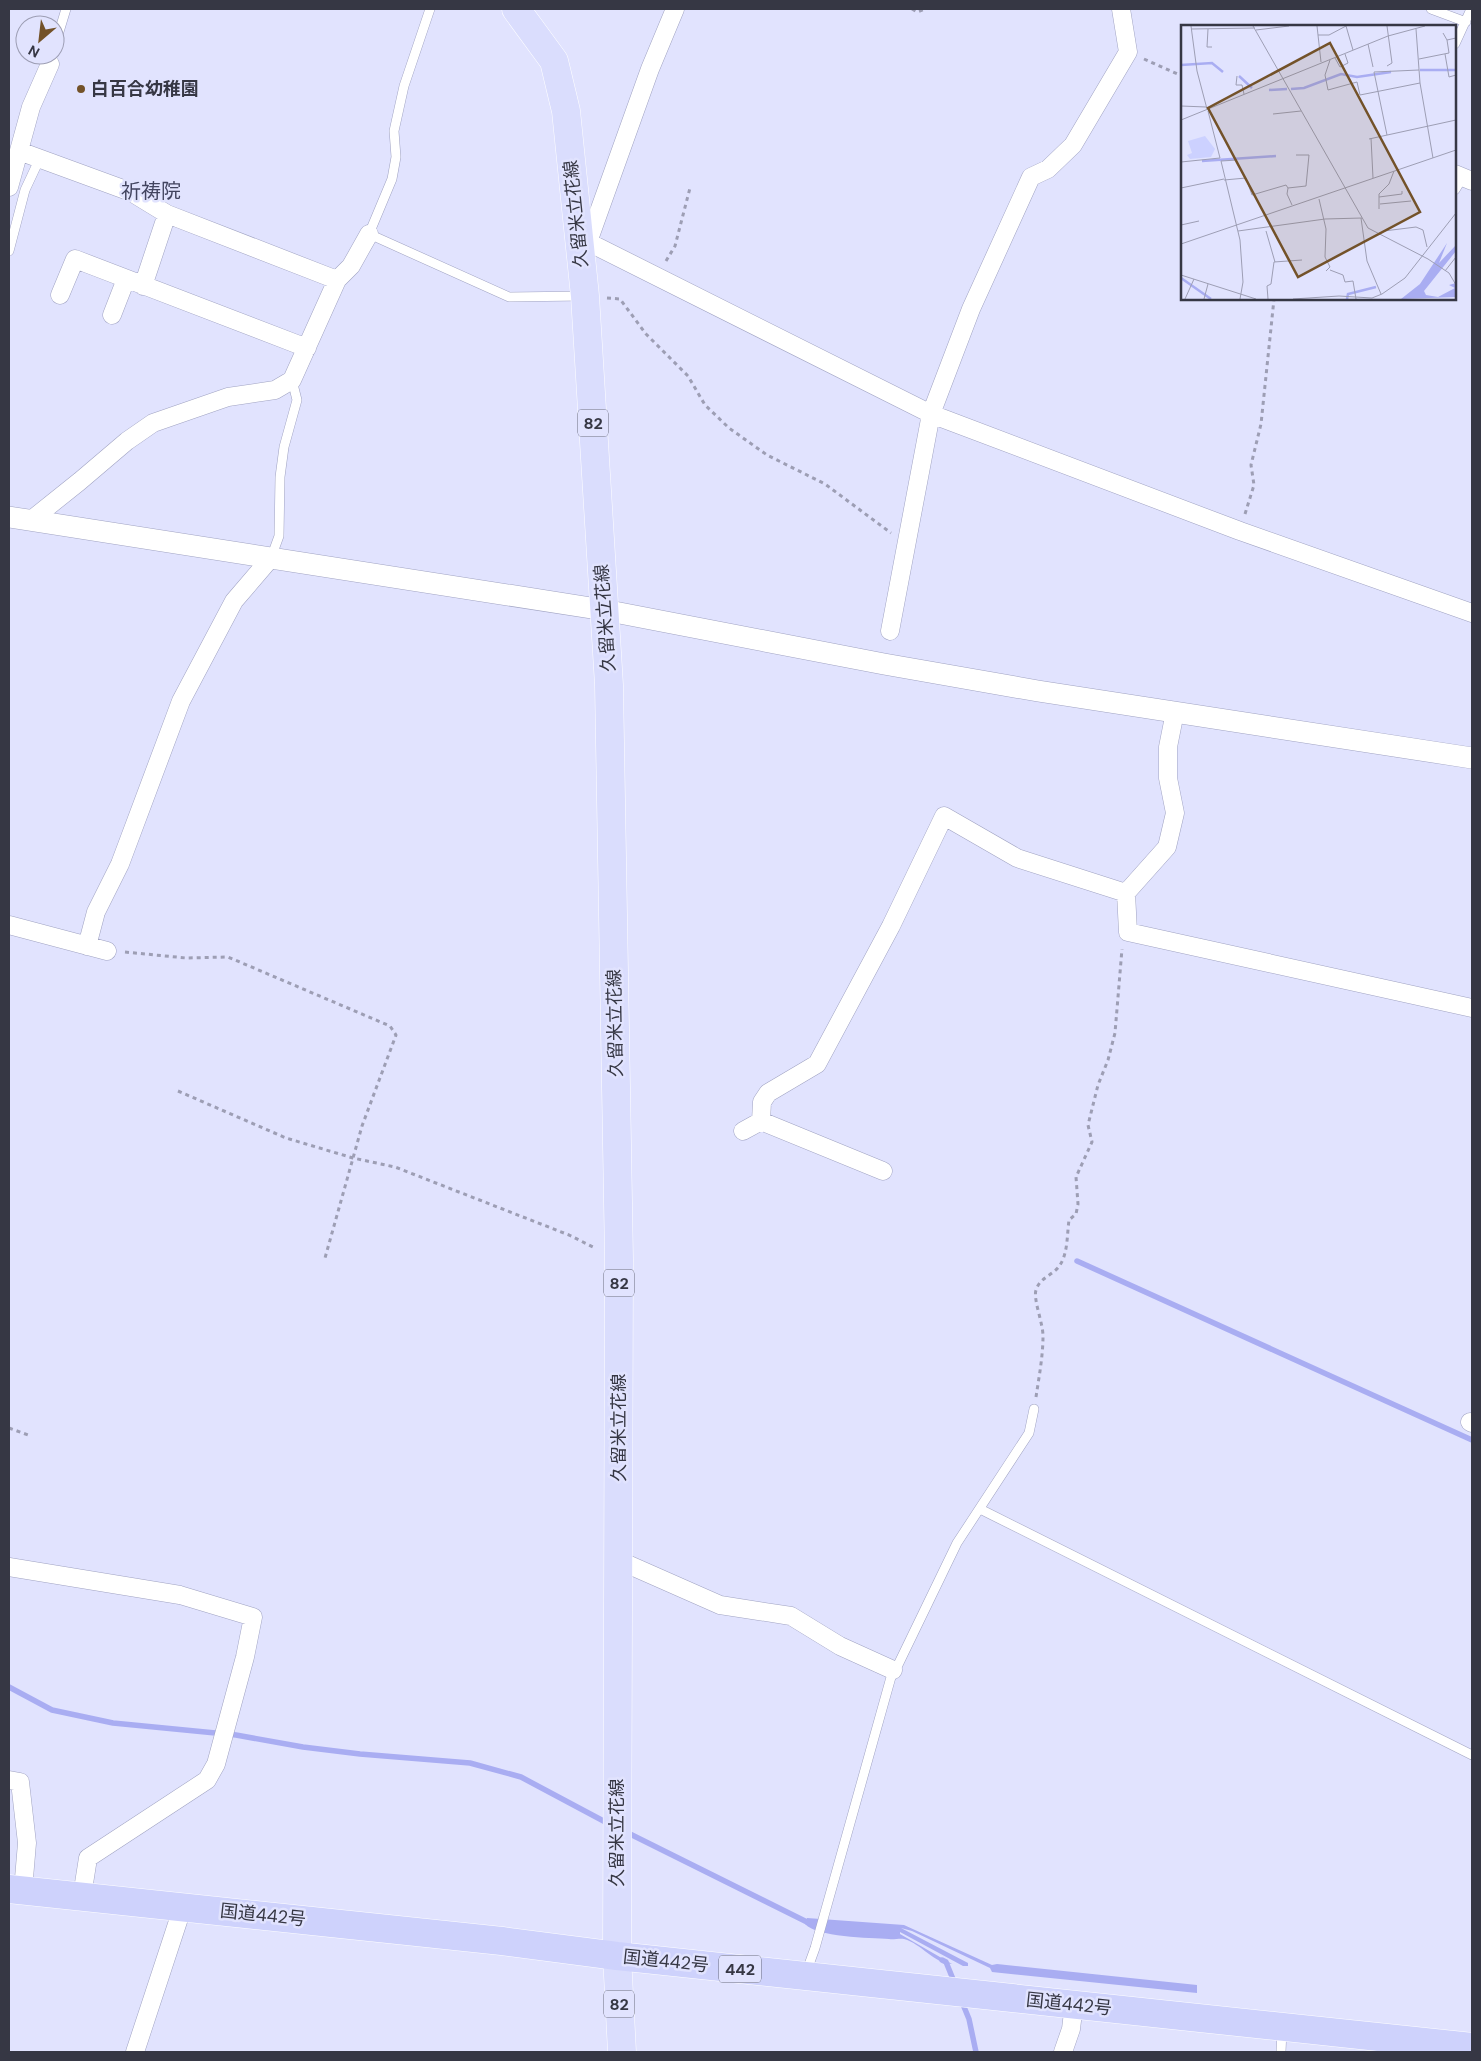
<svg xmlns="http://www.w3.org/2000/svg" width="1481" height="2061" viewBox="0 0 1481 2061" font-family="'DM Sans','Noto Sans JP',sans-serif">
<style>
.water{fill:#a9adf2}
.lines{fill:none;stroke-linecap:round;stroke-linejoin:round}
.stream{stroke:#a9adf2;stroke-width:5.5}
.service-casing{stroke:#a0a3c2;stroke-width:10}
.minor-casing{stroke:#a0a3c2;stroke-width:19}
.tertiary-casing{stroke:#a0a3c2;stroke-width:22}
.primary-casing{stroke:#fff;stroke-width:29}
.trunk-casing{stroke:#fff;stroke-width:29}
.path{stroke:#9d9eb4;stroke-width:3;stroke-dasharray:4 4;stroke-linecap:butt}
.service{stroke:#fff;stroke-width:9}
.minor{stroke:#fff;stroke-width:18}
.tertiary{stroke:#fff;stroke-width:21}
.primary{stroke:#daddfd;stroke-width:28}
.trunk{stroke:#ced2fc;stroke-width:28}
.poi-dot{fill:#735229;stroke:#e1e3fe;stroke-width:2}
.labels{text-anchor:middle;stroke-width:5;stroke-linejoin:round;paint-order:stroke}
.shield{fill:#e1e3fe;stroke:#696b7c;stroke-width:1}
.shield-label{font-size:16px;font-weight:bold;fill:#363744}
.poi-label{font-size:18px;font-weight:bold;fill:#363744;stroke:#e1e3fe;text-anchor:start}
.street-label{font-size:18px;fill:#363744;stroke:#e1e3fe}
.quarter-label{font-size:20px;fill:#42445f;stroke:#e1e3fe}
.inset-river{fill:none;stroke:#a9adf2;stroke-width:2.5}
.inset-road{fill:none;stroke:#9d9eb4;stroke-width:1}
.view{fill:#735229;fill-opacity:0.15;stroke:#735229;stroke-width:2.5}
.inset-edge{fill:none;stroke:#363744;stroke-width:2.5}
</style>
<rect width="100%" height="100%" fill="#e1e3fe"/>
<path class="water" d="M 807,1918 L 904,1925 L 992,1965 L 997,1964 L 1197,1985 L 1197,1993 L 992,1972 L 990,1968 L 912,1931 L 901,1928 L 968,1963 L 968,1966 L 963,1966 L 900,1932 L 900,1934 L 952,1964 C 933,1963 922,1944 904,1939 C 900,1938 893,1940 889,1939 C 870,1938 816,1937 805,1924 Z"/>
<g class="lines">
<path class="stream" d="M 1077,1261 L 1472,1440
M 9,1687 L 52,1710 L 113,1723 L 236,1735 L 303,1747 L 360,1754 L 470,1763 L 521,1777 L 611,1825
M 626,1832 L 807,1922 L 813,1923
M 942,1960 L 946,1962 L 955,1984
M 962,2002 L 969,2019 L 976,2052"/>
<defs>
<path id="service" d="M 430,9 L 404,86 L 394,131 L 396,157 L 392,179 L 369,234 L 509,297 L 582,296
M 1431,9 L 1466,22
M 1455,44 L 1471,9
M 55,45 L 66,9
M 1455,190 L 1463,177
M 9,251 L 25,190 L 40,158
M 271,558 L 279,536 L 280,477 L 284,447 L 297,400 L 292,380
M 980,1509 L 1472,1755
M 806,1973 L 815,1948 L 893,1670 L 897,1667 L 957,1543 L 1029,1433 L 1034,1409
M 1281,2052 L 1282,2030"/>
<path id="minor" d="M 19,151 L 131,192 L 167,214 L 337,280
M 1455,174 L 1472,181
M 9,187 L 31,107 L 50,64
M 578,237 L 931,414 L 1240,531 L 1472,613
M 588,242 L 650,69 L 675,9
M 143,286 L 167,214
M 60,295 L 75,259 L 307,348
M 112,315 L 126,279
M 30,521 L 80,481 L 127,441 L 153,423 L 228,397 L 275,390 L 292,380 L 337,280 L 351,266 L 369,234
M 890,631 L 931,414 L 971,309 L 1031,177 L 1048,169 L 1073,145 L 1128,52 L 1121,9
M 1126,893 L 1128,932 L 1472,1008
M 9,925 L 107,951
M 87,946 L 96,912 L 120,864 L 181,701 L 234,601 L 270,559
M 743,1131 L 761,1121
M 883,1171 L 761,1121 L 762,1102 L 768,1093 L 817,1064 L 891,926 L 944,816 L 1017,858 L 1126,893 L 1167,847 L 1175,813 L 1168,778 L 1168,747 L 1175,712
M 1470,1422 L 1472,1423
M 618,1560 L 720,1605 L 791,1616 L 840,1646 L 893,1670
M 9,1567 L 180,1595 L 253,1617 L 245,1657 L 216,1764 L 207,1780 L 88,1858 L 82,1896
M 9,1780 L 20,1782 L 27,1843 L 23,1890
M 135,2052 L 183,1906
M 1063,2052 L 1071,2029 L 1074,2004"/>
<path id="tertiary" d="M 9,517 L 604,610 L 884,664 L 1038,691 L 1472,758"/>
<path id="primary" d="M 516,9 L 554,61 L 566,111 L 585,296 L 609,685 L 619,1259 L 617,1956 L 622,2052"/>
<path id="trunk" d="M 9,1889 L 502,1941 L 617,1956 L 1472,2047"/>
</defs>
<use href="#service" class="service-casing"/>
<use href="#minor" class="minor-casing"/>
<use href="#tertiary" class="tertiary-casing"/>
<use href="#primary" class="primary-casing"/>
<use href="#trunk" class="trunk-casing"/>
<path class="path" d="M 912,9 L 917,12 L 925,9
M 1144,59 L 1182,76
M 666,261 L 675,246 L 690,188
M 607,298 L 620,299 L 646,334 L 688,376 L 705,405 L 729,428 L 767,455 L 825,484 L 891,533
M 1245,514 L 1254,485 L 1251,465 L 1261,424 L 1274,299
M 125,952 L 186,958 L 228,957 L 390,1026 L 396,1035 L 362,1126 L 325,1258
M 178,1091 L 286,1138 L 353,1158 L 395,1167 L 569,1235 L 595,1248
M 1036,1397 C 1039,1377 1043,1356 1043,1336 C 1043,1323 1033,1299 1036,1290 C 1040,1277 1054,1275 1060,1265 C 1068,1253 1067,1234 1069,1220 L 1076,1214 L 1078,1204 L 1076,1177 L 1092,1142 L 1088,1125 L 1098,1085 L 1108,1060 L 1115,1033 L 1122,949
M 9,1428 L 31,1436"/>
<use href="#service" class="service"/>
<use href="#minor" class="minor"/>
<use href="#tertiary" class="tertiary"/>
<use href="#primary" class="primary"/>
<use href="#trunk" class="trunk"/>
</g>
<circle class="poi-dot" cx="81" cy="89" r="5"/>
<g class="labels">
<g class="shield">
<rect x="578" y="409.5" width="30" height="27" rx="4"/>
<rect x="604" y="1269.5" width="30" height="27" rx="4"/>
<rect x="719" y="1955.5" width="42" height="27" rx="4"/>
<rect x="604" y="1990.5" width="30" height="27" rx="4"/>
</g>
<g class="shield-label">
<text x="593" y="429">82</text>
<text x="619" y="1289">82</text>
<text x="740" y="1975">442</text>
<text x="619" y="2010">82</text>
</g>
<g class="poi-label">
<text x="91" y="95">白百合幼稚園</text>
</g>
<g class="street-label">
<text transform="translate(576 214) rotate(-96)" y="6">久留米立花線</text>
<text transform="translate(605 618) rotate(-94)" y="6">久留米立花線</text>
<text transform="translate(615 1023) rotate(-91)" y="6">久留米立花線</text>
<text transform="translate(619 1428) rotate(-90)" y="6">久留米立花線</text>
<text transform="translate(617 1833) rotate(-90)" y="6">久留米立花線</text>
<text transform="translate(263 1915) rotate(6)" y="6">国道442号</text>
<text transform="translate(666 1961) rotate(6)" y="6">国道442号</text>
<text transform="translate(1069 2004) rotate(6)" y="6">国道442号</text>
</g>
<g class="quarter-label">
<text x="151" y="198">祈祷院</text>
</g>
</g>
<g transform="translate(1181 25)">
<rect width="275" height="275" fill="#e1e3fe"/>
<path d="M 24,111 L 34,124 L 30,132 L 9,134 L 6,130 L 11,128 L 7,116 Z" fill="#ccd1ff"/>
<path d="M 266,218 L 258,238 L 275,220 L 275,226 L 243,266 L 245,270 L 257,272 L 274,263 L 268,260 L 275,258 L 275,272 L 220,274 L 239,259 Z" fill="#a9adf2"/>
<path class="inset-river" d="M 0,40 L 31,38 L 42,47M 239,45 L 275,45M 58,51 L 71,63M 110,64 L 123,63 L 160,49 L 176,52 L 210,47M 88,65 L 106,64M 21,136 L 95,131M 0,253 L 30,274M 166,274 L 167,269 L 195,262"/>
<path class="inset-road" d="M 10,1 L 16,46 L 26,84M 72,1 L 187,203 L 247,234 L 268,248 L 275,260M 136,1 L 140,37M 206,1 L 211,38 L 206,41M 10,4 L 74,3M 27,4 L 26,22 L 31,22M 235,4 L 239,58 L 252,133M 75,5 L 108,1M 262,8 L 266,15 L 275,13M 137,10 L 148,10 L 165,1 L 172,25M 187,19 L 192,42M 264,29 L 268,52 L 275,50M 154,33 L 159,42 L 167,38 L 164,29M 238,34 L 268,28 L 266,15M 149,35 L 144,50 L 147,65 L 176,57 L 179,70 L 239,58M 56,51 L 55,60 L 61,60 L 63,69M 0,81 L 25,82M 92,89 L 120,86M 0,95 L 207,11 L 244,1M 206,110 L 193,47 L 238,45M 190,113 L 192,153M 188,114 L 275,95M 56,135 L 40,136 L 59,215 L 62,257 L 59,274M 0,137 L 39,133 L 27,86M 43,155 L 65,153 L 71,170 L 105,160 L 107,163M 0,163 L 43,154M 198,172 L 221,169 L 221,166M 138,174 L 145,204 L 144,232 L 149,242 L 145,246M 199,179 L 230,176M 111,180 L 106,169 L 107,163 L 125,161 L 128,130 L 115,130M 198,184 L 198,169 L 208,159 L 213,146M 180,193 L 186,236 L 200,269M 0,200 L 18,196M 57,206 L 144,194 L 181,193M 85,206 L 94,237M 203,206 L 235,202 L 242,205 L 246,222M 0,219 L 275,125M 149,245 L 162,250 L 164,257 L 172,256 L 175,274M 264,246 L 275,232M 0,250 L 75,274M 4,274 L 13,254M 23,274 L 27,259M 87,274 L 86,261 L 90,259 L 93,237 L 121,235M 112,274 L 158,271 L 191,273 L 201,269 L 224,253 L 275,188"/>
<path class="view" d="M 149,18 L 239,187 L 117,252 L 27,83 Z"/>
<rect width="275" height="275" class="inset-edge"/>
</g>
<rect width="1481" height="2061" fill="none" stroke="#363744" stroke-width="20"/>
<g transform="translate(40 40) rotate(208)"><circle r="24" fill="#e1e3fe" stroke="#9d9eb4"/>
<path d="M0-4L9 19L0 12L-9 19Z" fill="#735229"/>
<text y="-8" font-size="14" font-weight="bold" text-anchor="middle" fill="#363744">N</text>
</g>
</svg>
